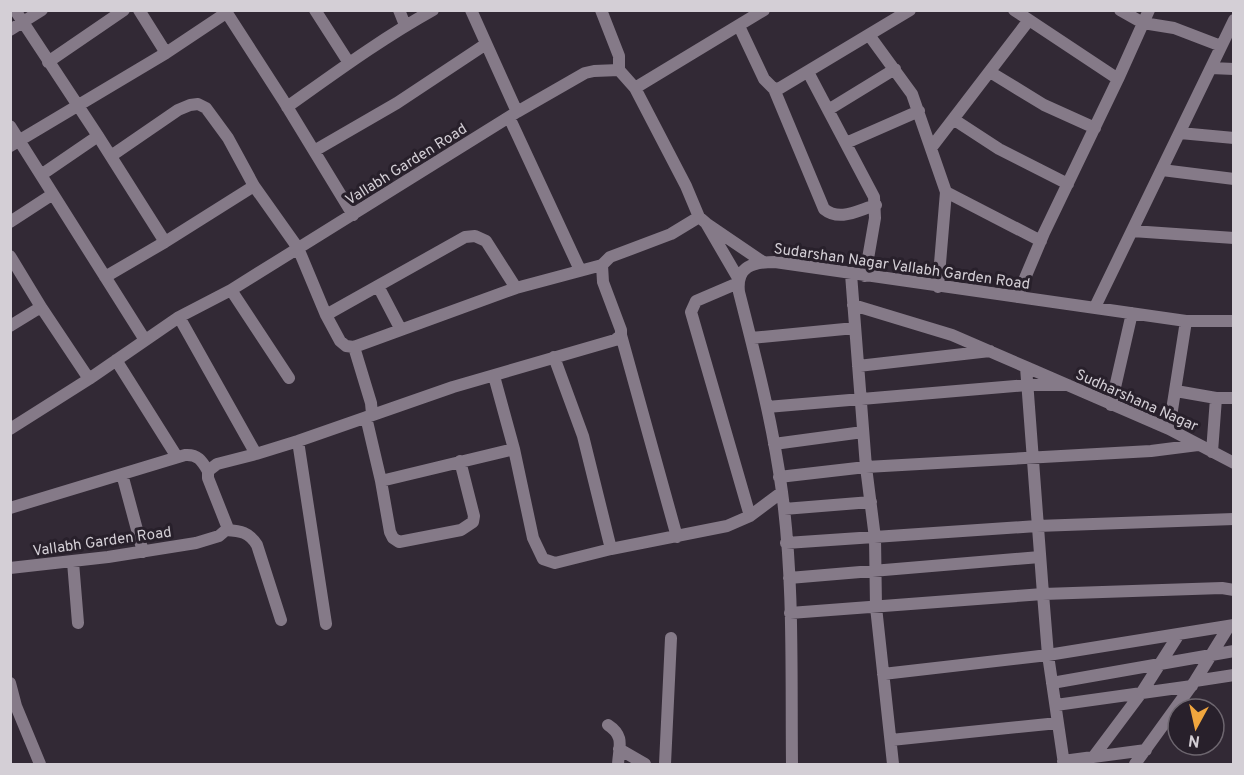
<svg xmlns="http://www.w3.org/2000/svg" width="1244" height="775" viewBox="0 0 1244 775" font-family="Overpass,sans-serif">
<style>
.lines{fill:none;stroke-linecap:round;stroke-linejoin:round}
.minor{stroke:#857a88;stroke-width:12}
.labels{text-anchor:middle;stroke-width:6;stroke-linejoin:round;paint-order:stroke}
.street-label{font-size:15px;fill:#d4cfd6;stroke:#28202b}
</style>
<rect width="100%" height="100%" fill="#322935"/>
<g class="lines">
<path class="minor" d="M 15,10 L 98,136 L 165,242
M 139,10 L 166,53
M 225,10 L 283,100 L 353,215
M 315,10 L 349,63
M 399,10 L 405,25
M 471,10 L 517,112
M 601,10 L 619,56 L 619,70
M 1014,10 L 1118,79
M 1120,10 L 1143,23 L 1174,28 L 1221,46
M 739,26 L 764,79 L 774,89 L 780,88 L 910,10
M 10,30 L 42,10
M 869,35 L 912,94 L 946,192 L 938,287
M 48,62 L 124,10
M 1211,68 L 1234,69
M 808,72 L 874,197 L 875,218 L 865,276
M 990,72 L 1044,105 L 1095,128
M 635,88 L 764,10
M 774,89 L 824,209 C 840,222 858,210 876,205
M 287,107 C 335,73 381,39 433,10
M 828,110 L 895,69
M 509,117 L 580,270
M 953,119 L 999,149 L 1068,184
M 10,126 L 145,340
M 1180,133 L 1234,138
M 846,143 L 919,111
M 10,146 L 166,53 L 226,13
M 931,148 L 1029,20
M 314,151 L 397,103 L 486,44
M 111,156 L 178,110 L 190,105 L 198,104 L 206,108 L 228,138 L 254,186 L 298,248 L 326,315 L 340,341 L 346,346 L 354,347 L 516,288
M 1162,170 L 1234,179
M 41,175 L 98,136
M 946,192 L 1041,241
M 10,222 L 53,194
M 707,224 L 763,262
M 1132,231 L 1234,238
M 10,256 L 41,307 L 89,379
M 851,274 L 866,467 L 875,538 L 876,607 L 893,764
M 105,277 L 165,242 L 254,186
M 738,283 L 696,301 L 691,312 L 750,516
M 378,286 L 401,330
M 231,290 L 289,378
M 1017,297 L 1044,233 L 1118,79 L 1149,10
M 853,305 L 952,335 L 1026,367 L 1043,594 L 1048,655 L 1064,764
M 1095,307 L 1234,20
M 326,315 L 465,237 L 475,236 L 486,241 L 516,288 L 602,265
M 179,317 L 256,454
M 10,326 L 41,307
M 621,335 L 677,537
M 751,338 L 855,328
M 354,347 L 371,403 L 372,414
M 554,357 L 583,436 L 611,549
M 116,360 L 177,457
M 858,366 L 990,351
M 1026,367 L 1169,429 L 1234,463
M 494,376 L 514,449 L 533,538 L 543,559 L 555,563 L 611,549 L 727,526 L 750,516 L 782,492
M 1176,391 L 1216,398 L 1234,398
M 1111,405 L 1132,313
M 767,407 L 1027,385 L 1068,385
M 366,417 L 381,481 L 390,532 L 393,538 L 399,542 L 461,530 L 473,522 L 474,516 L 460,461
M 10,429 L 89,379 L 179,317 L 231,290 L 517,112 L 585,73 L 594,71 L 619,70 L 635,88 L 686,186 L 699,217 L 706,223 L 738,278
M 1169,429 L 1186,321
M 298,441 L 326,624
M 774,444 L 863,432
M 1212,452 L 1216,398
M 122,474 L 143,552
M 779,477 L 866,467 L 1151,451 L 1198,445
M 381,481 L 514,449
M 10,508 L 185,455 C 198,454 202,461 208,471
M 784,509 L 871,502
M 226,530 C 241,531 249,532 257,545 L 281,620
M 786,543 L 1037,526 L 1234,519
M 73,562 L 78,623
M 10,568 L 108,557 L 196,543 L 219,536 L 226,530 L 227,526 L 208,478 L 208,471 L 217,464 L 256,454 L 298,441 L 453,387 L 615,340 L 621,335 L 621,330 L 603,282 L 602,265 L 610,257 L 671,234 L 699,217
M 789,578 L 1040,557
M 790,613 L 1043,594 L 1222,588 L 1234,590
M 883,674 L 1048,655 L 1234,625
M 1195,681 L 1234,675
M 10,683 L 16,706 L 40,764
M 1052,683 L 1234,651
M 1056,705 L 1192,686
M 608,725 C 625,736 619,747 618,764
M 891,740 L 1058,723
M 619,749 L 645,764
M 1063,761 L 1146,750
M 665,764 L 671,638
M 792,764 C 791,674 794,582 782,492 C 773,424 756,359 739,292 C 736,266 753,262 775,262 L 1186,321 L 1234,321
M 1088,764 L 1142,692 L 1179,634
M 1135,764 L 1195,681 L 1229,626"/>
</g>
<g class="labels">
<g class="street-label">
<text transform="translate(406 164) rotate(-32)" y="5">Vallabh Garden Road</text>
<text transform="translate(902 266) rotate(8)" y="5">Sudarshan Nagar Vallabh Garden Road</text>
<text transform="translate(1137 400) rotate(24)" y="5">Sudharshana Nagar</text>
<text transform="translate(102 541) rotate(-8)" y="5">Vallabh Garden Road</text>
</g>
</g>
<rect width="1244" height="775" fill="none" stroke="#d4cfd6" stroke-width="24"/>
<g transform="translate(1196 727) rotate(188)"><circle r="28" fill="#28202b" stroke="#6d666f" stroke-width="1.5"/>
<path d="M0-4.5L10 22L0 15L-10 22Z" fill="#f0a63e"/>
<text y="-9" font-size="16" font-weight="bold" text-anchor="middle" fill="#d4cfd6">N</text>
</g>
</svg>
